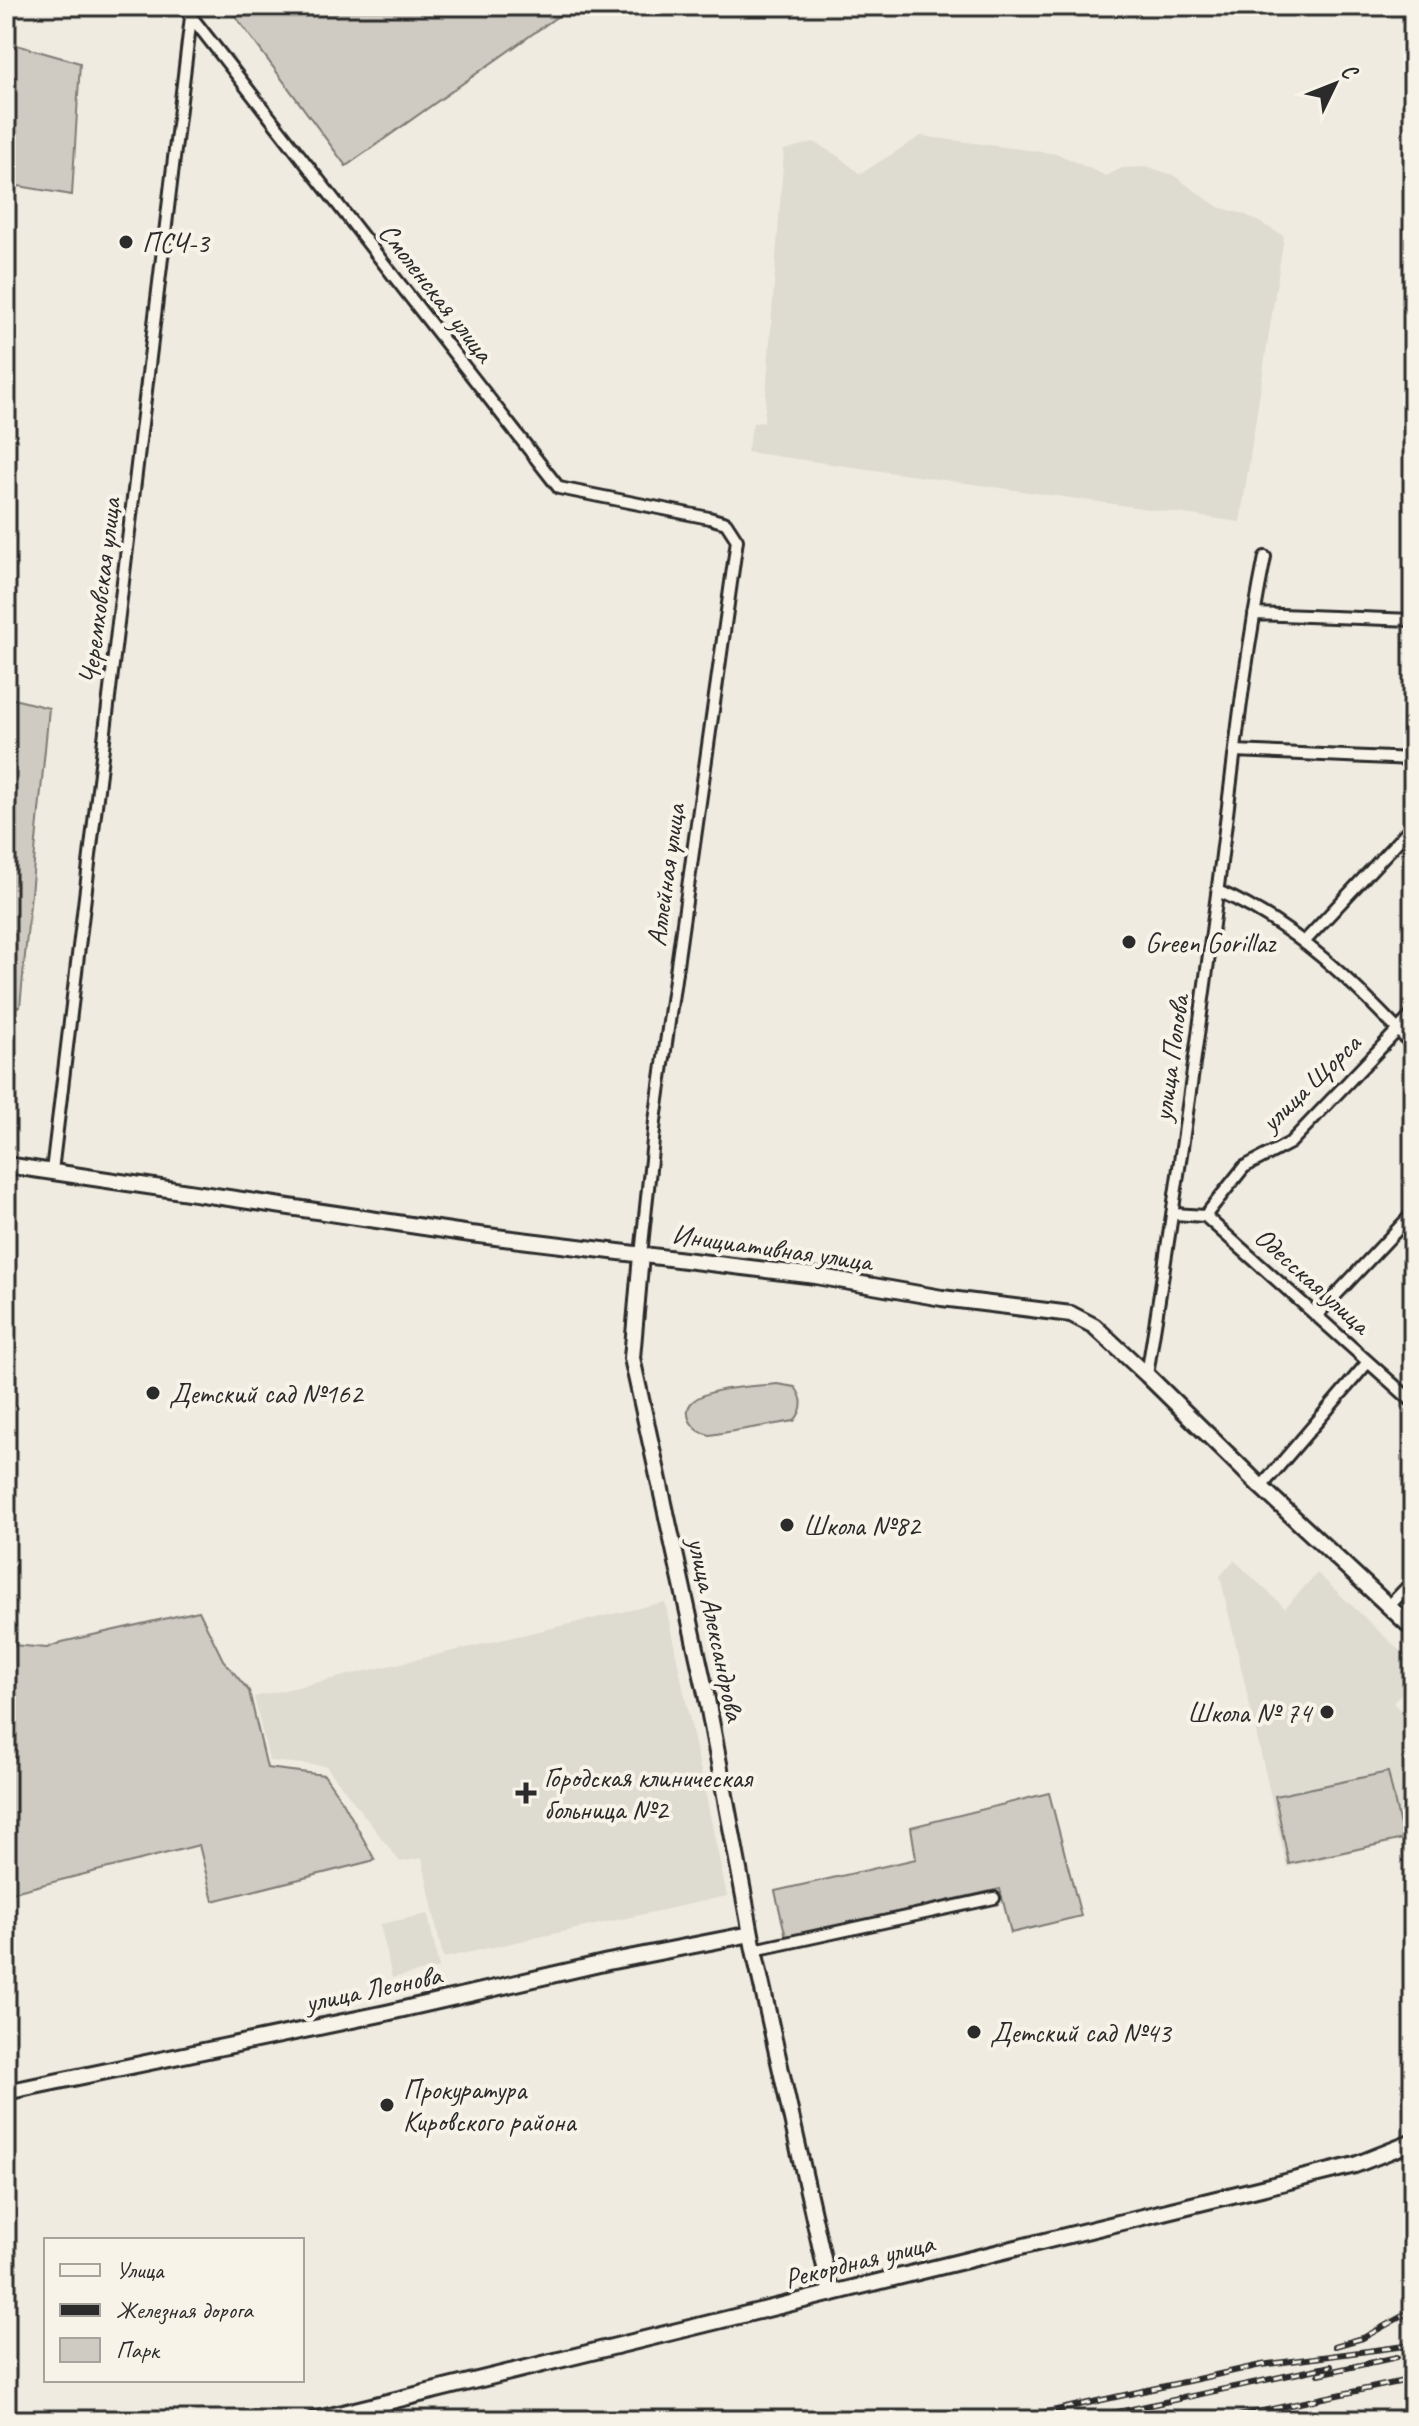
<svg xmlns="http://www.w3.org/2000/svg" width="1419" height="2426" viewBox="0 0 1419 2426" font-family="Caveat,sans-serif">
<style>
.built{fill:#dedbd1}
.green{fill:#cfcbc2;stroke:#7d7b76;stroke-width:2}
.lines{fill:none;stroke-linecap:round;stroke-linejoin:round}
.street-casing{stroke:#2b2b2b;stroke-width:16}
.secondary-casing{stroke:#2b2b2b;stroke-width:20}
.street{stroke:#f7f3e8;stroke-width:10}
.secondary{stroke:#f7f3e8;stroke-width:14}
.rail-casing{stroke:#2b2b2b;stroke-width:6}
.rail{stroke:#f7f3e8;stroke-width:3;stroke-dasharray:9;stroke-linecap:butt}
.poi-dot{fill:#2b2b2b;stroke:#f7f3e8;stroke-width:3}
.labels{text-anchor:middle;stroke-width:8;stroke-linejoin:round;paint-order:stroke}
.poi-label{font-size:28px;fill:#2b2b2b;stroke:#f7f3e8;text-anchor:start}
.street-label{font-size:28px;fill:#2b2b2b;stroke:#f7f3e8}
</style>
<rect width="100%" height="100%" fill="#efebe0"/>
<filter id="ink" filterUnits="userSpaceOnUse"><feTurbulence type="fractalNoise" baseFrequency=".0125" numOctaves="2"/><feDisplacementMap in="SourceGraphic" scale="16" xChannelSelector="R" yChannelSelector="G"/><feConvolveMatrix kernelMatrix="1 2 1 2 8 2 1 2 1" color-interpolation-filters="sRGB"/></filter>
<g filter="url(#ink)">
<path class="built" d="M 921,136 L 1058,154 L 1106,176 L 1122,168 L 1149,167 L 1173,175 L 1218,207 L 1244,214 L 1284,236 L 1240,522 L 747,452 L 753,423 L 764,422 L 784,150 L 814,142 L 838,156 L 860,174 Z
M 1234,1560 L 1285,1608 L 1317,1573 L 1413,1663 L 1413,1680 L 1393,1703 L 1413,1722 L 1413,1838 L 1287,1867 L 1220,1576 Z
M 665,1602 L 727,1896 L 443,1958 L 422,1858 L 400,1862 L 326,1766 L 269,1761 L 254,1697 Z
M 428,1914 L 439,1968 L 392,1978 L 380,1924 Z"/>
<path class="green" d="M 228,6 L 572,6 L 346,166 Z
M 6,42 L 80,63 L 72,195 L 6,184 Z
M 6,697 L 49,708 L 20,1007 L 6,1006 Z
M 777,1384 L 795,1387 C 804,1399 804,1409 794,1421 L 710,1435 C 701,1433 695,1430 690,1421 C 673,1386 756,1387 777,1384 Z
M 6,1610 L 13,1645 L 47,1648 L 62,1642 L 199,1611 L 223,1660 L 249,1691 L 267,1768 L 324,1775 L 343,1802 L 375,1860 L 213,1901 L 199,1845 L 6,1894 Z
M 1388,1772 L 1403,1839 L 1289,1864 L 1275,1796 Z
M 1049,1793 L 1081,1916 L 1011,1933 L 1000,1889 L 786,1937 L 775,1891 L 916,1859 L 911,1827 Z"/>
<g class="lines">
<defs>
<path id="street" d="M 183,6 L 559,488 L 709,518 L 726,523 L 737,540 L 655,1121 L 641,1255
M 1254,614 L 1413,620
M 1235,751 L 1413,759
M 1218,891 C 1295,924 1356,985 1413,1046
M 1305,941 L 1413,825
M 52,1171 L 191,17
M 1174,1214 L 1205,1216 L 1413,1402
M 1205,1216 L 1244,1167 L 1290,1143 L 1413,1014
M 1316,1316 L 1413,1213
M 1147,1375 C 1173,1215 1196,1055 1217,894 C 1232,780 1242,670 1265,557
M 1261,1487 L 1368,1362
M 1389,1606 L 1413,1581
M 754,1950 L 994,1898"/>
<path id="secondary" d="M 6,1165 L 471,1234 L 816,1276 L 942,1298 L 1071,1314 L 1094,1326 L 1147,1375 L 1261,1487 L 1413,1629
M 641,1255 L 632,1358 L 706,1694 L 754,1950 L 831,2294
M 6,2092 L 386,2013 L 608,1962 L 751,1934
M 314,2420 L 1355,2165 L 1413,2142"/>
</defs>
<use href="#street" class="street-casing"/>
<use href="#secondary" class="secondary-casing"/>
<use href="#street" class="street"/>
<use href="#secondary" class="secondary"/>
<defs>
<path id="rail" d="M 1335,2346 L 1363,2338 L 1413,2310
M 1319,2374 L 1397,2357
M 1011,2420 L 1261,2365 L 1413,2345
M 1081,2420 L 1331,2366
M 1220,2420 L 1413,2379"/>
</defs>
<use href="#rail" class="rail-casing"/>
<use href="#rail" class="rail"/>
</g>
</g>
<g class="poi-dot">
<circle cx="126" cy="242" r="8"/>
<circle cx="1129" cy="942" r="8"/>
<circle cx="153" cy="1393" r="8"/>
<circle cx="787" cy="1525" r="8"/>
<circle cx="1327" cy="1712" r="8"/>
<path d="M522 1781h8v8h8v8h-8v8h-8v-8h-8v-8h8z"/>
<circle cx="974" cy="2032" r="8"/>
<circle cx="387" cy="2105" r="8"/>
</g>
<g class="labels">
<g class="poi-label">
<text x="142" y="252">ПСЧ-3</text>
<text x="1145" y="952">Green Gorillaz</text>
<text x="169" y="1403">Детский сад №162</text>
<text x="803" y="1535">Школа №82</text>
<text x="1311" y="1722" text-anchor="end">Школа № 74</text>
<text x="544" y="1787">Городская клиническая<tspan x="544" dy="32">больница №2</tspan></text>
<text x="990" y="2042">Детский сад №43</text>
<text x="403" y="2099">Прокуратура<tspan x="403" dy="32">Кировского района</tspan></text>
</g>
<g class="street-label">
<text transform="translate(437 292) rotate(52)" y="10">Смоленская улица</text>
<text transform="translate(99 591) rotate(-83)" y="10">Черемховская улица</text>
<text transform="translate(665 875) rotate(-82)" y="10">Аллейная улица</text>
<text transform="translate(1170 1058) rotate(-82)" y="10">улица Попова</text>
<text transform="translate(1310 1082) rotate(-44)" y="10">улица Щорса</text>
<text transform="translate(772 1247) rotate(8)" y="10">Инициативная улица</text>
<text transform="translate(1313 1280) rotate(42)" y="10">Одесская улица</text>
<text transform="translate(717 1629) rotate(78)" y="10">улица Александрова</text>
<text transform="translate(373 1988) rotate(-12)" y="10">улица Леонова</text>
<text transform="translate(859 2260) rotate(-14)" y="10">Рекордная улица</text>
</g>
</g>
<rect width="1419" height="2426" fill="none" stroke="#f7f3e8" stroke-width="32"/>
<rect x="16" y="16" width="1387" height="2394" fill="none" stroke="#2b2b2b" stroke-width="3" filter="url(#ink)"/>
<rect x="44" y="2238" width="260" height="144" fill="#f7f3e8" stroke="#a5a39c" stroke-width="2"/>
<rect x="60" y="2264" width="40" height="12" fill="#f7f3e8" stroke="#a5a39c" stroke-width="2"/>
<text x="116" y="2278" font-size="24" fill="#2b2b2b">Улица</text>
<rect x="60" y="2304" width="40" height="12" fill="#2b2b2b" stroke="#a5a39c" stroke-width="2"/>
<text x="116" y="2318" font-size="24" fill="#2b2b2b">Железная дорога</text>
<rect x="60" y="2338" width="40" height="24" fill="#cfcbc2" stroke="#a5a39c" stroke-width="2"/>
<text x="116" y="2358" font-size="24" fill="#2b2b2b">Парк</text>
<g transform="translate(1335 84) rotate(47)" stroke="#f7f3e8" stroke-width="6" paint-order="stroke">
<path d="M0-6L14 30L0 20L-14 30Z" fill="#2b2b2b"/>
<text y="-12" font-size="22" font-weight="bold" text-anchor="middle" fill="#2b2b2b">С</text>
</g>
</svg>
